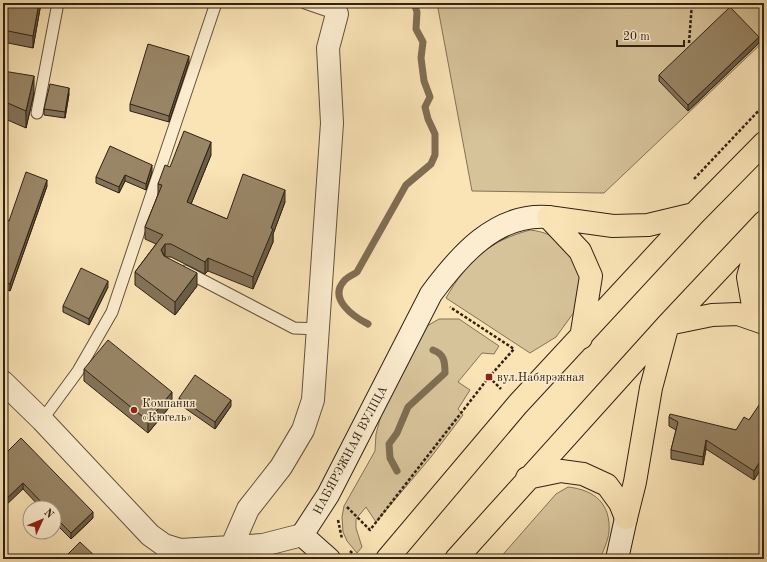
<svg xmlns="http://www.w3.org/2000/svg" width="767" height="562" viewBox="0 0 767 562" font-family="'Old Standard TT',serif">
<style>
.green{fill:#d7c39a;stroke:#837256}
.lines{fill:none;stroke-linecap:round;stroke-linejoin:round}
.stream{stroke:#7f6e53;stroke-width:7}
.lane-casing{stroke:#62523b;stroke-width:13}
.street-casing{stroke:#62523b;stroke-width:24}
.secondary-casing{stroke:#2f2112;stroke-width:24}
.highway-casing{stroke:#2f2112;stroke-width:24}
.path{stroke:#2f2112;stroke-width:2.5;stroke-dasharray:3 2;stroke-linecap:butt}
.lane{stroke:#fcedd0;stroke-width:11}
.street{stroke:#fcedd0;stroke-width:22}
.secondary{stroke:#fcedd0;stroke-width:22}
.highway{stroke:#fae4b6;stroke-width:22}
.wall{fill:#847359;stroke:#2f2112}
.shaded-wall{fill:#6b5e48;stroke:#2f2112}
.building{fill:#998667;stroke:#2f2112}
.poi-dot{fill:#8f2418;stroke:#fcedd0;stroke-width:1.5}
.labels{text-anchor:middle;stroke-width:3;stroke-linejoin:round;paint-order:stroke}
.poi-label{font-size:12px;fill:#2f2112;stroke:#fcedd0;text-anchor:start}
.street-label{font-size:12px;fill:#2f2112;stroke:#fcedd0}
</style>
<rect width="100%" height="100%" fill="#fae4b6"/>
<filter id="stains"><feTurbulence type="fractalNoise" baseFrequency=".005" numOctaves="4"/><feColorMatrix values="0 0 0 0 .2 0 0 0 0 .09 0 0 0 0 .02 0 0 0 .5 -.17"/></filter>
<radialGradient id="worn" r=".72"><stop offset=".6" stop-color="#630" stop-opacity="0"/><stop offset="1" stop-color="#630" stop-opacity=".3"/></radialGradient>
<path class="green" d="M 437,3 L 764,3 L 764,41 L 604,193 L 472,191 Z
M 530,230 C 559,233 565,248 582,269 L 580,304 L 556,337 L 530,353 L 446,298 C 468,260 487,242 530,230 Z
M 439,319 L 459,319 L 499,346 L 494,354 L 482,353 L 458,382 L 470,390 L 458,409 L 463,415 L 431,457 L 376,522 L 366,507 L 356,519 L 356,528 L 362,547 L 357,553 L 347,541 L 343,532 L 342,517 L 344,506 L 375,451 L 376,434 L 385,400 L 418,338 L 427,326 Z
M 568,487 C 595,490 611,504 609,532 C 608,541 603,551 600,559 L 499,559 L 556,494 Z"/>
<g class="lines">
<path class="stream" d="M 368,324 C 354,317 328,299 344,281 C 347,277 353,275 357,272 L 406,185 L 431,164 L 435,155 L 435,134 L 428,119 L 425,107 L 430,97 L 424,81 L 421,58 L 423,42 L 416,29 L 417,12 L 414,3
M 397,471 L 390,458 L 389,444 L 397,433 L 408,407 L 445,373 C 445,361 444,354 433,350"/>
<defs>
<path id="lane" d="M 305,3 L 337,14
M 37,113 L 58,3
M 185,271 L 294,328 L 318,329
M 42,420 L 78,371 L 112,312 L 216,3"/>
<path id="street" d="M 3,382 L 42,420 L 150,535 L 164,545 L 180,550 L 263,545 L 302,535
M 231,548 L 248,509 L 281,467 L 303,430 L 313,400 L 332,123 L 328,48 L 337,14"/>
<path id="secondary" d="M 329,559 L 302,535 L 328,495 L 431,294 C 459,256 496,213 548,217
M 617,559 L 626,518"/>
<path id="highway" d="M 548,217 L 613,226 L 648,225 L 694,214
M 548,217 L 580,251 L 591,276 L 581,338
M 762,228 L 748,277 L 752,300 L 764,323
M 668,324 L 712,315 L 738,314 L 764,323
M 527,478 L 561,471 L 583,474 L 607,485 L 620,503 L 626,518
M 626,518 L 635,482 L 651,388 L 667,328
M 387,559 L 518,404 L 694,214 L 764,143
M 456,559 L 668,324 L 764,222"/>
</defs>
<use href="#lane" class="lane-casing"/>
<use href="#street" class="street-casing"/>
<use href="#secondary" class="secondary-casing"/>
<use href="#highway" class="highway-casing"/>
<path class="path" d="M 689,43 L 692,3
M 694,179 L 764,105
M 489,377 L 501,389
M 347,507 L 370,530 L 489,377 L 514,349 L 450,307
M 338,520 L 342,539
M 350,551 L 359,559"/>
<use href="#lane" class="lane"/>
<use href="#street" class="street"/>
<use href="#secondary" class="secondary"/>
<use href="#highway" class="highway"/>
</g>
<path class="wall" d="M 3,3 L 41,3 L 33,48 L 3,42 Z
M 759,43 L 688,111 L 659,81 L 659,75 Z
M 189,62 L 169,122 L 130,111 L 130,104 Z
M 3,71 L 34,93 L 26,128 L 3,118 Z
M 69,94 L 65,118 L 44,115 L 44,109 Z
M 211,155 L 191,204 L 227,219 L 285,202 L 273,234 L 273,242 L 253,289 L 208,271 L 205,274 L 171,257 L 166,257 L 197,286 L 175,315 L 135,285 L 135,272 L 156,244 L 145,239 L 145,227 L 158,195 L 158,184 L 170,167 Z
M 152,172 L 146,190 L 125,181 L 119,193 L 96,183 L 96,177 Z
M 47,186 L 10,291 L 3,288 L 3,219 L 9,221 Z
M 108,287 L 89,325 L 63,312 L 63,306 Z
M 84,369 L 172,404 L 148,433 L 84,381 Z
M 179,398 L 231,406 L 215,429 L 179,404 Z
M 764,400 L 764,464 L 754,480 L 706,449 L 703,465 L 671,459 L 671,450 L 676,430 L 669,426 L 669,417 L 736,430 L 749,420 Z
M 3,456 L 93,518 L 71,539 L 54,522 L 54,508 L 41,508 L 23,489 Z"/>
<path class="shaded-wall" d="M 39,3 L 41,3 L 33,48 L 33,36 Z
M 759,37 L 759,43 L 688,111 L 688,105 Z
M 189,56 L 189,62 L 169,122 L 169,116 Z
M 34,76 L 34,93 L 26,128 L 26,111 Z
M 69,88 L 69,94 L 65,118 L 65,112 Z
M 211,142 L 211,155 L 187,214 L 187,202 Z
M 152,165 L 152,172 L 146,190 L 146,184 Z
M 125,175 L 125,181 L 119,193 L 119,187 Z
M 47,180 L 47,186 L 10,291 L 10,284 Z
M 285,190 L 285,202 L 273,234 L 273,242 L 253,289 L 253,277 Z
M 165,244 L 165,257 L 161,250 Z
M 208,258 L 208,271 L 205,274 L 205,262 Z
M 197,273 L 197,286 L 175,315 L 175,302 Z
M 108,281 L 108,287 L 89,325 L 89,319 Z
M 172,392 L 172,404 L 148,433 L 148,421 Z
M 231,400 L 231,406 L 215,429 L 215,422 Z
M 706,440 L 706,449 L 703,465 L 703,457 Z
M 764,455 L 764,464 L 754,480 L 754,471 Z
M 23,483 L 23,489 L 3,508 L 3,502 Z
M 93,512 L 93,518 L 71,539 L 71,533 Z"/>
<path class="building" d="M 3,3 L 39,3 L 33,36 L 3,30 Z
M 730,7 L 759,37 L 688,105 L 659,75 Z
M 148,44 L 189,56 L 169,116 L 130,104 Z
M 3,71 L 34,76 L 26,111 L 3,101 Z
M 50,84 L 69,88 L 65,112 L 44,109 Z
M 184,131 L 211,142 L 187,202 L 227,219 L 243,174 L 285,190 L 271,228 L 273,229 L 253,277 L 208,258 L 205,262 L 171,244 L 165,244 L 161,250 L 164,256 L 197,273 L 175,302 L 135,272 L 163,235 L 145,227 L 162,185 L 158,184 L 165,165 L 170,167 Z
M 110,146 L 152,165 L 146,184 L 125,175 L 119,187 L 96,177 Z
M 26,172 L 47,180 L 10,284 L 3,282 L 3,219 L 9,221 Z
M 81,268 L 108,281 L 89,319 L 63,306 Z
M 108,340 L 172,392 L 148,421 L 84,369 Z
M 195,375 L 231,400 L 215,422 L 179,398 Z
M 763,399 L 764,400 L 764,455 L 754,471 L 706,440 L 703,457 L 671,450 L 678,422 L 669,417 L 670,414 L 736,430 L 744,417 L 749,420 Z
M 21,438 L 93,512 L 71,533 L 54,516 L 54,508 L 47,508 L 23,483 L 3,502 L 3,456 Z
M 80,542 L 98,559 L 63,559 Z"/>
<g class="poi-dot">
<rect x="485" y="373" width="8" height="8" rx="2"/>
<circle cx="134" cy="410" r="4"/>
</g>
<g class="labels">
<g class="poi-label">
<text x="497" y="381">вул.Набярэжная</text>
<text x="142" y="407">Компания<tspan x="142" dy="14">«Кюгель»</tspan></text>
</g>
<g class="street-label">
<text transform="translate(350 450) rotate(-62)" y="4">НАБЯРЭЖНАЯ ВУЛІЦА</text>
</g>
</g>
<rect width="767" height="562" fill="none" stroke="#fae4b6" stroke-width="16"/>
<rect x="4" y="4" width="759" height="554" fill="none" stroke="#2f2112" stroke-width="2"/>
<rect x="8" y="8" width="751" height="546" fill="none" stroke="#2f2112"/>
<g transform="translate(42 520) rotate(46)"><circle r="19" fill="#fcedd0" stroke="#aa9b84"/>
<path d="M0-3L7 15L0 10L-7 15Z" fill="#8f2418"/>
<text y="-6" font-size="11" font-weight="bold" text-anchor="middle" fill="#2f2112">N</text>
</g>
<path d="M617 40v6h67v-6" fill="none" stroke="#2f2112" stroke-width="2"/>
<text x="623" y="40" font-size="12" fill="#2f2112" stroke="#fcedd0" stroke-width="3" paint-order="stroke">20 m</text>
<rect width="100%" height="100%" filter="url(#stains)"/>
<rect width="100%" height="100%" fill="url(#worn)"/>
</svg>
